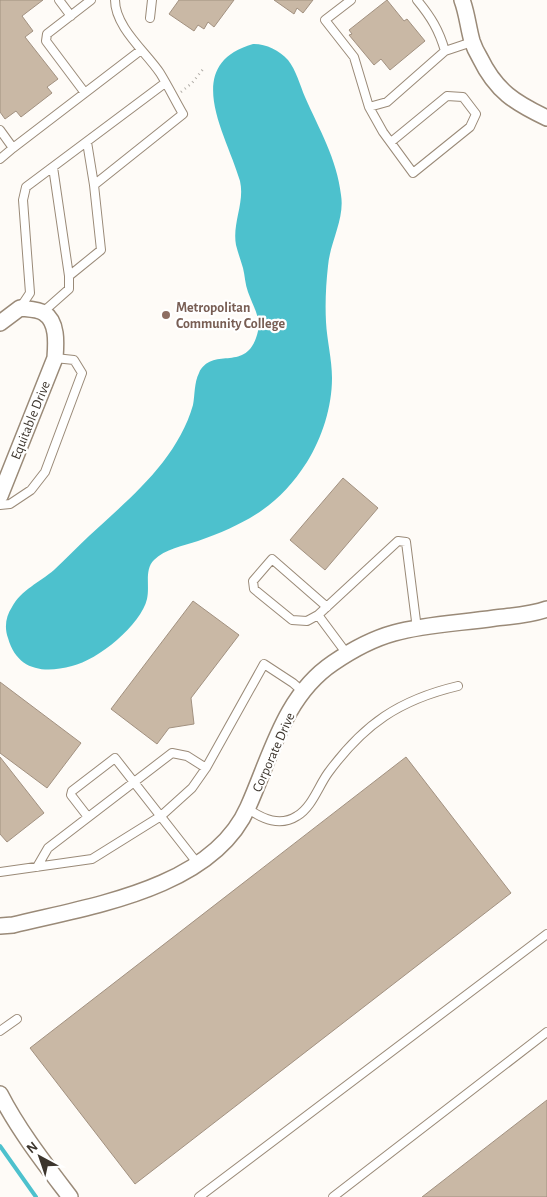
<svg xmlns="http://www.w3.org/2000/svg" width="547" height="1197" viewBox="0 0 547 1197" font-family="'Alegreya Sans',sans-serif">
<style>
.water{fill:#4dc1cd}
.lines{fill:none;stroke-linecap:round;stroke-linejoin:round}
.stream{stroke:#4dc1cd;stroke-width:4}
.building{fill:#c9b8a5;stroke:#a29180}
.lane-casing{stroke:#9a8a78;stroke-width:10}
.street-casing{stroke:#9a8a78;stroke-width:18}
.path{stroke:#b2aea8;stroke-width:2.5;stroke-dasharray:1 4;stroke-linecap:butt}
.lane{stroke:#fff;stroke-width:8}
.street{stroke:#fff;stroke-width:15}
.education-dot{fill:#8d6e63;stroke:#fff;stroke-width:2}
.labels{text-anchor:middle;stroke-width:4.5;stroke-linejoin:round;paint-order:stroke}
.education-label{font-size:14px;font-weight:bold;fill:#785e54;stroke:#fff;text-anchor:start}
.street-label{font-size:14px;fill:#3c352d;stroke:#fff}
</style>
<rect width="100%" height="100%" fill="#fefbf7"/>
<path class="water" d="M 253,44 C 266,44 279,50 288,60 C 296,70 300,85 305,97 C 319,129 337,159 341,195 C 345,219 330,242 328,266 C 326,284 325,303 326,322 C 327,341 332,359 332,378 C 332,407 322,438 307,462 C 279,506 246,524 198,541 C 183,546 165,549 154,560 C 144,570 150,586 147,599 C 141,625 98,660 72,666 C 43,674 17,670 8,638 C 4,627 6,616 12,607 C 21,590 40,582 54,570 C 66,559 77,547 89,536 C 115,512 141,490 163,462 C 176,445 187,426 193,405 C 195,395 194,383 199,373 C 212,346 244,372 256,338 C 263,320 254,309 248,292 C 245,284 245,276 243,268 C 241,261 238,253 236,245 C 232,223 245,203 240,181 C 227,135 180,65 253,44 Z"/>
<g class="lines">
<path class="stream" d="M 0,1146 L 36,1197"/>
</g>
<path class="building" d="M 0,0 L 43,0 L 22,16 L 33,31 L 25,37 L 58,79 L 47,87 L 52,93 L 21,117 L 16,111 L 5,119 L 0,112 Z
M 179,0 L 234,0 L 214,27 L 208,22 L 204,29 L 198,25 L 194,31 L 169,14 Z
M 274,0 L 313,0 L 303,13 L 297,8 L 294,14 Z
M 387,0 L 404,21 L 407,19 L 425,41 L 390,70 L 381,59 L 374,65 L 349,35 L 352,34 L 349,30 Z
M 343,478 L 378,508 L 325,570 L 290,540 Z
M 193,601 L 239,635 L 191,698 L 194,724 L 169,728 L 157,744 L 111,709 Z
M 0,682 L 81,743 L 47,788 L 0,753 Z
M 0,757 L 44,813 L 7,842 L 0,834 Z
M 406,757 L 511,893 L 135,1184 L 30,1048 Z
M 547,1100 L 547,1197 L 422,1197 Z"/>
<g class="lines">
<defs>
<path id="lane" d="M 59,0 L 71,16
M 351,0 L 325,20 L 354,57 L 369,107
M 417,0 C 431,17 439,30 445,51
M 150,18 L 152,0
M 85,93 L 46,41 L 47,34 L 91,0
M 0,130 L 13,148 L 0,159
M 87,142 L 94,185
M 391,142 L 447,96 L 463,97 L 476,114 L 470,127 L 413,173 L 383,132 L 369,107 L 387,102 L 445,51 L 472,42
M 13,148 L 141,50
M 53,167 L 69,276
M 20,308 L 30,293 L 23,200 L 26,187 L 165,83
M 43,312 L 69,289 L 69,276 L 101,250 L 94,185 L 183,114 C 175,100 168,86 160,73 C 146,52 115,27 115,0
M 0,505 L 10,504 L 31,490 L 45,472 L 82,373 L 74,360 L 55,358
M 318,615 L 307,621 L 292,620 L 254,589 L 253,581 L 272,559 L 327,607
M 347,654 L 318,615 L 398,541 L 406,542 L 417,629
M 248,809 C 263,819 280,827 297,816 C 312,807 318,787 328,773 C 364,724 399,700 458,686
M 88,817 L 71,795 L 72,791 L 115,758 L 198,864
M 37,867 L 48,848 L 172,753 L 187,756 L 206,768
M 0,872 L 92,859 L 161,816 L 192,788 L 206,768 L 264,664 L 293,683 L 302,691
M 0,1031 L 17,1019
M 199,1197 L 547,934
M 333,1197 L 547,1032"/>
<path id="street" d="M 462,0 C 467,13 468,27 472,41 C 474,47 477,53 480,58 C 496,91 515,103 547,118
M 0,323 L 20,308 C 27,309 38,309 44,313 C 58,322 56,344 55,358 L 0,496
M 0,926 L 13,925 C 90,906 212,889 248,807 C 271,756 284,696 333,663 C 352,650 372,639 394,633 C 426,624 462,623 495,618 C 512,616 531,615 547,609
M 0,1094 C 19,1131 45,1164 70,1197"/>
</defs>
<use href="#lane" class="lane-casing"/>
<use href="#street" class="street-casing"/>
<path class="path" d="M 181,92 L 192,83 L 204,68"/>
<use href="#lane" class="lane"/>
<use href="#street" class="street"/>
</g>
<circle class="education-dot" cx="166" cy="315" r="5"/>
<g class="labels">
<g class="education-label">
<text x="176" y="312">Metropolitan<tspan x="176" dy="16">Community College</tspan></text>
</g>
<g class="street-label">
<text transform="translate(30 420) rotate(-68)" y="5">Equitable Drive</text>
<text transform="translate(273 752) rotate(-66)" y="5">Corporate Drive</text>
</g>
</g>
<g transform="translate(40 1157) rotate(320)" stroke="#ffffff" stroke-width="4" paint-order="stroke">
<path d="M0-4L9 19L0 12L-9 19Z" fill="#3c352d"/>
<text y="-8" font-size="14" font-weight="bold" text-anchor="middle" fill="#3c352d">N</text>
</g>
</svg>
